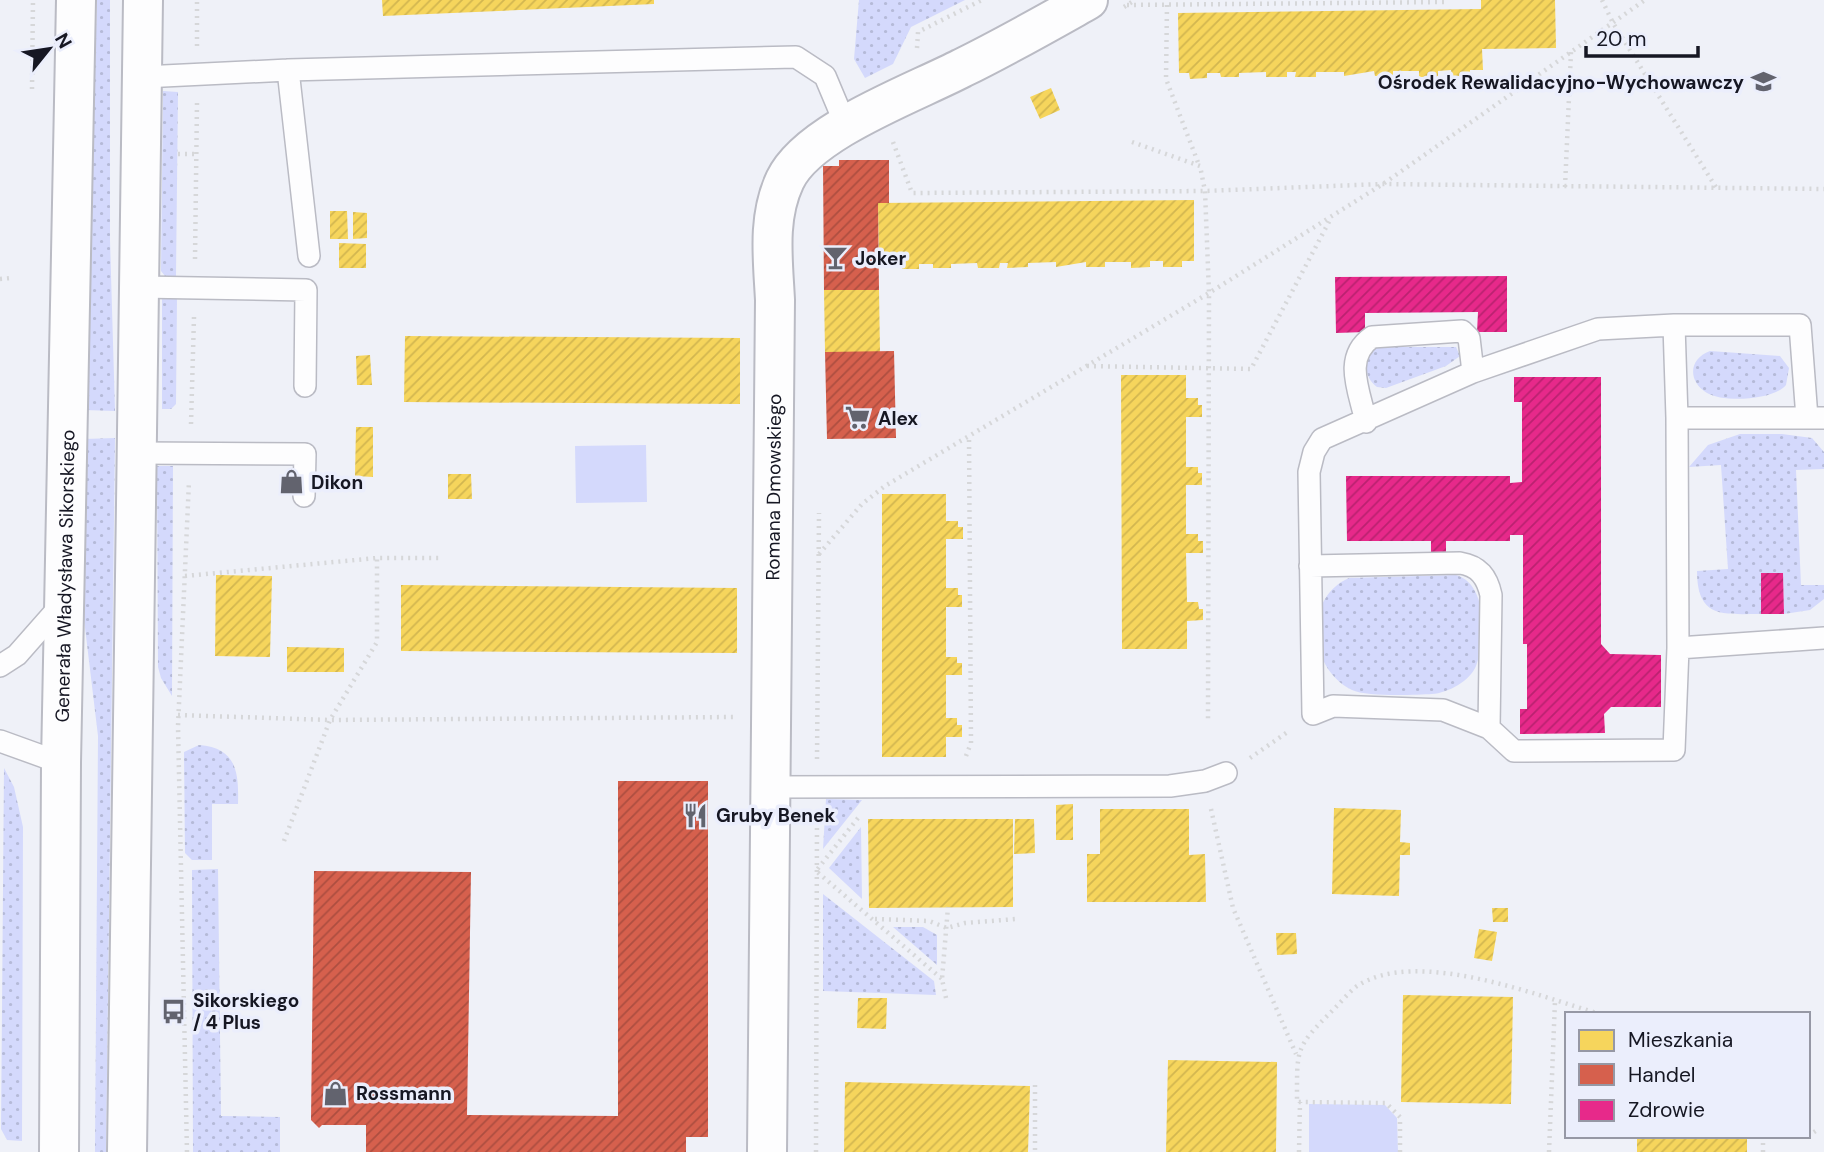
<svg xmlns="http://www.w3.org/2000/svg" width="1824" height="1152" viewBox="0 0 1824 1152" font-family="'DM Sans',sans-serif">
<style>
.grass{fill:url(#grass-dots)}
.park{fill:#d4d9fc}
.homes{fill:url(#homes-hatch)}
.shops{fill:url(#shops-hatch)}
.health{fill:url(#health-hatch)}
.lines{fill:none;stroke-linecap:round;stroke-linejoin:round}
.service-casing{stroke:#babbc4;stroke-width:24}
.minor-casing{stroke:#babbc4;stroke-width:42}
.secondary-casing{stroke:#babbc4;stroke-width:42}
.path{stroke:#d6d7d9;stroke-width:4.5;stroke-dasharray:2 5;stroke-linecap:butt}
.service{stroke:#fdfdfe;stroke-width:21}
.minor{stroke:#fdfdfe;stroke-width:38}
.secondary{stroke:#fdfdfe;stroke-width:38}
.labels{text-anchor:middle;stroke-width:7;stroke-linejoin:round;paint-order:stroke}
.poi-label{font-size:19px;font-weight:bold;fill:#161723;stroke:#ebeefc;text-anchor:start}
.street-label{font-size:19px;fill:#161723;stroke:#ebeefc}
</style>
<defs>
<pattern id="grass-dots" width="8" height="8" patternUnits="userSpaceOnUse" patternTransform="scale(1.75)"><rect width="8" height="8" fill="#d4d9fc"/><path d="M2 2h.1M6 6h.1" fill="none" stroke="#b5bad8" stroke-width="1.8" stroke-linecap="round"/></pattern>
<pattern id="homes-hatch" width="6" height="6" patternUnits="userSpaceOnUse" patternTransform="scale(1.75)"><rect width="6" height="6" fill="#f6d55c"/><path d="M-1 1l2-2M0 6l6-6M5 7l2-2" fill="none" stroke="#d2b650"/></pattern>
<pattern id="shops-hatch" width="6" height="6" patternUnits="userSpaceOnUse" patternTransform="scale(1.75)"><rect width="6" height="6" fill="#d6604d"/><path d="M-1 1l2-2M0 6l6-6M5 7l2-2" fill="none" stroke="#ad4e40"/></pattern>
<pattern id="health-hatch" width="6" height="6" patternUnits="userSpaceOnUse" patternTransform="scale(1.75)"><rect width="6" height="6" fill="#e7298a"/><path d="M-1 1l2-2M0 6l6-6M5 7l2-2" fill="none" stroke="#ba2270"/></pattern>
</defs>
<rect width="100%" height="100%" fill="#eff1f8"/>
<path class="grass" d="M 97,0 L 110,0 L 110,240 L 115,411 L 84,410 Z
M 859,0 L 965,0 L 911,27 L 893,64 L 865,78 L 854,59 Z
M 163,91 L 178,92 L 176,276 L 165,276 L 161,271 Z
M 165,297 L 177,298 L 176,404 L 171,409 L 162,409 L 162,299 Z
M 1377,347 L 1456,347 L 1460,356 L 1446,366 L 1386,388 L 1377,387 C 1363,376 1363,359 1377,347 Z
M 1710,351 L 1780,356 L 1789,368 L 1786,385 C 1774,400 1724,403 1707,393 C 1688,382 1688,359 1710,351 Z
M 1740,434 L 1782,434 L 1812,438 L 1824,452 L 1824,469 L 1796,470 L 1801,585 L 1824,585 L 1824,599 L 1810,610 L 1784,614 L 1783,573 L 1761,573 L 1761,614 C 1723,614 1697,619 1697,571 L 1728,569 L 1721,465 L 1689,467 L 1708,445 Z
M 115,438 L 106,1152 L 95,1152 L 98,736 L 83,611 L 84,439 Z
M 157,466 L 173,466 L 172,696 L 161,678 L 158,667 Z
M 1456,575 C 1488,584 1486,640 1476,666 C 1470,681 1448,693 1432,694 C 1415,695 1366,697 1352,690 C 1308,669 1303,598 1349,578 Z
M 199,745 C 236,748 239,771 238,804 L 212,804 L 212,860 L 192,860 L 185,853 L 184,752 Z
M 4,768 L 14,787 L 23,827 L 22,1141 L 7,1140 L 1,1129 Z
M 826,799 L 862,800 L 823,849 Z
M 861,827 L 862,899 L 829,868 Z
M 218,869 L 221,1116 L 280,1117 L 280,1152 L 193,1152 L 192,870 Z
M 823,894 L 934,981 L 936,995 L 823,991 Z
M 893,927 L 923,927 L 937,935 L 937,965 Z"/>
<path class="park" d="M 646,445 L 647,502 L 576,503 L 575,446 Z
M 1309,1104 L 1385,1105 L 1397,1118 L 1398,1152 L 1309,1152 Z"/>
<path class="homes" d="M 382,0 L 654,0 L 654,4 L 383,16 Z
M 1481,0 L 1555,0 L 1556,48 L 1482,49 L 1483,70 L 1470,70 L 1470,76 L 1452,76 L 1451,70 L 1438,71 L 1438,77 L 1419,77 L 1419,71 L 1393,71 L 1393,76 L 1375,76 L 1374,71 L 1344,76 L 1344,72 L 1316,72 L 1316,77 L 1295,77 L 1296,72 L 1287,72 L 1287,77 L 1266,77 L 1266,72 L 1239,73 L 1239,77 L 1221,77 L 1220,73 L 1207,73 L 1207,78 L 1190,79 L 1189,73 L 1179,73 L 1178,13 L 1481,9 Z
M 1051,88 L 1060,110 L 1040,119 L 1030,97 Z
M 1194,200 L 1194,261 L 1182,261 L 1182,267 L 1163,267 L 1163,261 L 1150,261 L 1150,267 L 1131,268 L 1131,262 L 1105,262 L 1105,267 L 1086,267 L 1086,262 L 1056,267 L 1056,262 L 1028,263 L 1028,267 L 1007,268 L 1008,263 L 1000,263 L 999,268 L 978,268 L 977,263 L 951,264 L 951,268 L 933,268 L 933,264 L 919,264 L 919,269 L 902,269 L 902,264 L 879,264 L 878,203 Z
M 330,211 L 347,211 L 348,239 L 330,239 Z
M 353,212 L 367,213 L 367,238 L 353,239 Z
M 339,243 L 366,244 L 366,268 L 339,268 Z
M 824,290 L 879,290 L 880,352 L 825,352 Z
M 405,336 L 740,338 L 740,404 L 404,402 Z
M 370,355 L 372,385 L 357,385 L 356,356 Z
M 1121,375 L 1186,375 L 1186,398 L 1198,398 L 1198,405 L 1202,405 L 1202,417 L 1186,417 L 1186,467 L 1198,467 L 1198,473 L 1202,473 L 1202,485 L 1186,485 L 1186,534 L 1198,534 L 1198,541 L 1203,541 L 1203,553 L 1186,553 L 1187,602 L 1198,602 L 1199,609 L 1203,609 L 1203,620 L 1187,621 L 1187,649 L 1122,649 Z
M 356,427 L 373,427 L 373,477 L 355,476 Z
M 448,474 L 471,474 L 472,499 L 448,499 Z
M 882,494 L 946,494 L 946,521 L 958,521 L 958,527 L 963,527 L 963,539 L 946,539 L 946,588 L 958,588 L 958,595 L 962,595 L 962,607 L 946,607 L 946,657 L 957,657 L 957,663 L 962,663 L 962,675 L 946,675 L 946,718 L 957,718 L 957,725 L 962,725 L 962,737 L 946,737 L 946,757 L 882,757 Z
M 216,575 L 272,576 L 270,657 L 215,656 Z
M 401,585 L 737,588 L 737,653 L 401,651 Z
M 287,647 L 344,648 L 344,672 L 287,672 Z
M 1073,804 L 1073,840 L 1056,840 L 1056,805 Z
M 1334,808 L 1401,810 L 1400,842 L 1410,843 L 1410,855 L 1400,855 L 1399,896 L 1332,894 Z
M 1100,809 L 1189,809 L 1189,855 L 1205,854 L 1206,902 L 1087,902 L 1087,854 L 1100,854 Z
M 868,819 L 1013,819 L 1013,907 L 869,908 Z
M 1015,819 L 1034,819 L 1035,853 L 1014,854 Z
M 1492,908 L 1508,908 L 1508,922 L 1493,922 Z
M 1479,929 L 1497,932 L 1492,961 L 1474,958 Z
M 1276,933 L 1296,933 L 1297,954 L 1277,955 Z
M 1403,995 L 1513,997 L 1511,1104 L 1401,1102 Z
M 858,998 L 887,998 L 886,1029 L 857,1028 Z
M 1168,1060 L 1277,1062 L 1276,1152 L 1166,1152 Z
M 845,1082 L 1030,1086 L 1028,1152 L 844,1152 Z
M 1637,1136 L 1747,1136 L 1747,1152 L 1637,1152 Z"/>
<path class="shops" d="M 839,160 L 889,160 L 889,203 L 878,203 L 879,290 L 824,290 L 823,166 L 839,166 Z
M 894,351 L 896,438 L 827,439 L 825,352 Z
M 618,781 L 708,781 L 708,1137 L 686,1137 L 686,1152 L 366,1152 L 366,1125 L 322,1125 L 319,1128 L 311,1120 L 314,871 L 471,872 L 467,1115 L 618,1116 Z"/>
<path class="health" d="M 1507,276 L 1507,332 L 1477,332 L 1478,312 L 1365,313 L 1365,332 L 1336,333 L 1335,277 Z
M 1514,377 L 1601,377 L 1601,644 L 1610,654 L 1661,655 L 1661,707 L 1611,707 L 1604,714 L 1605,733 L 1520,734 L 1520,709 L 1527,709 L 1527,644 L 1523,644 L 1523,535 L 1510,535 L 1510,541 L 1446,541 L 1446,571 L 1431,571 L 1431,541 L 1347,541 L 1346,476 L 1510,476 L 1510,483 L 1522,482 L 1522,402 L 1514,402 Z
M 1761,573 L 1783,573 L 1784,614 L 1761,614 Z"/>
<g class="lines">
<defs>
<path id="service" d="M 288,70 L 309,256
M 143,77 L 288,70 L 796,57 L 825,76 L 846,126
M 140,287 L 306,290 L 305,386
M 1674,325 L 1677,418
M 1807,418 L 1800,325 L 1674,325 L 1598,329 L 1473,372 L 1322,439 L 1314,452 L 1309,472 L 1313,714 L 1333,706 L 1443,710 L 1489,728 L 1514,751 L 1674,750 L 1678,648 L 1677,418 L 1824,418
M 1366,422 C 1360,392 1342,358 1372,337 L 1462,331 L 1469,338 L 1473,372
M 138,453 L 305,454 L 304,496
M 1310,566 L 1460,563 C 1479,566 1487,577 1491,595 L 1489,728
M 1678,648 L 1824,638
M 0,666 L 17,655 L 62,604
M 0,741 L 61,763
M 771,787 L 1170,786 L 1205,781 L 1226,773"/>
<g id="minor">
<path id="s1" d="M 767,1152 L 775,300 C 773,260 767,218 785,180 C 808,131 914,93 962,68 C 1005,47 1047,23 1088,0"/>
</g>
<g id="secondary">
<path id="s2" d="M 59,1152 L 61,763 L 76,0"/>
<path d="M 127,1152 L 143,0"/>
</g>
</defs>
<use href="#service" class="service-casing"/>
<use href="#minor" class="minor-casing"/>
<use href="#secondary" class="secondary-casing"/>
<path class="path" d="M 1602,0 L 1613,23 L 1717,189
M 1127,5 L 1447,2
M 1167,5 L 1166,79 L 1199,165
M 1124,7 L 1135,0
M 197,46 L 197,0
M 917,48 L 918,32 L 982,0
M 32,89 L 33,0
M 893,142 L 912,193 L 1205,191 L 1383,184 L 1824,189
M 1132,142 L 1200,166 L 1205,191 L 1209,293 L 1208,719
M 178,154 L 196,154
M 1565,187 L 1571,52
M 195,259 L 197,103
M 0,279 L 11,278
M 1087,366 L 1251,369 L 1331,218
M 191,424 L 194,317
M 819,554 L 862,504 L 885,486 L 1209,293 L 1383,184 L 1645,0
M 185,576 L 377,558 L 439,558
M 178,715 L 330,720 L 735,717
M 966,756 L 971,743 L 969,436
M 1250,758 L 1289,731
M 817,759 L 819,513
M 1211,809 L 1233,908 L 1296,1054
M 858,818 L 816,871 L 942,979
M 284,841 L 330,720 L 377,642 L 377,558
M 875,919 L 929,921 L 947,928 L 965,923 L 1016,919
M 946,998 L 942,979 L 948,907
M 1035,1085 L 1035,1152
M 1808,1136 L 1817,1130
M 187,1152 L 178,726 L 189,481
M 816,1152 L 817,817
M 1299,1152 L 1300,1102
M 1400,1152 L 1400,1117 L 1386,1103 L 1297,1102 C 1297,1047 1295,1048 1334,1009 C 1341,1002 1349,992 1357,986 C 1417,947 1538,996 1600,1014
M 1549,1152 L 1555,1001
M 1763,1152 L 1763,1136"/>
<use href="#service" class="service"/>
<use href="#minor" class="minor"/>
<use href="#secondary" class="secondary"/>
</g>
<defs>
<symbol id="school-bare" viewBox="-9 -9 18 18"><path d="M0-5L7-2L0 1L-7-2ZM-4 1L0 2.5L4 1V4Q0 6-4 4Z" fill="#62636e" stroke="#ebeefc" stroke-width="2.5" paint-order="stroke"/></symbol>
<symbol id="bar-bare" viewBox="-9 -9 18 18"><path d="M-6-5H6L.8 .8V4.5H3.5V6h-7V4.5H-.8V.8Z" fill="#62636e" stroke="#ebeefc" stroke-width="2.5" paint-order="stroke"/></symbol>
<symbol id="supermarket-bare" viewBox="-9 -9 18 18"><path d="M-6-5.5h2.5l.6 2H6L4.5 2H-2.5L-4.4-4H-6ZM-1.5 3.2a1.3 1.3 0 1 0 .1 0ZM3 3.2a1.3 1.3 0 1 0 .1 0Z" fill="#62636e" stroke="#ebeefc" stroke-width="2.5" paint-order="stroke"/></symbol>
<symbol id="shop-bare" viewBox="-9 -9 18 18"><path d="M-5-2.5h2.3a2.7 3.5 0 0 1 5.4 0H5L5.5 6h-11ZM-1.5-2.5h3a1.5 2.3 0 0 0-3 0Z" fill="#62636e" stroke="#ebeefc" stroke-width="2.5" paint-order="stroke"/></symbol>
<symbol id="restaurant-bare" viewBox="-9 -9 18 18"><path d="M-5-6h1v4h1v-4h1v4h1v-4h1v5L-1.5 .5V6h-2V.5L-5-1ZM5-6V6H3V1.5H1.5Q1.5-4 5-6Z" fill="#62636e" stroke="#ebeefc" stroke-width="2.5" paint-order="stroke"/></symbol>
<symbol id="bus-bare" viewBox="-9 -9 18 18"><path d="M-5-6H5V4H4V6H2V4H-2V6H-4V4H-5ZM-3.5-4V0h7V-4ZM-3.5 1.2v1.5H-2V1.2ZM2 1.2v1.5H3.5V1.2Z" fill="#62636e" stroke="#ebeefc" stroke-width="2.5" paint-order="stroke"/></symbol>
</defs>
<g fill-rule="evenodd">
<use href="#school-bare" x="1746" y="64" width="35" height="35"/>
<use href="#bar-bare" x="818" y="240" width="35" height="35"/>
<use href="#supermarket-bare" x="840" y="400" width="35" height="35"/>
<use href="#shop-bare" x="274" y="464" width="35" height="35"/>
<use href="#restaurant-bare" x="678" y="798" width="35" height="35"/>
<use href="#bus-bare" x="156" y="994" width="35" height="35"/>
<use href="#shop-bare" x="318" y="1076" width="35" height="35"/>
</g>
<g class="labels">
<g class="poi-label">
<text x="1744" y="89" text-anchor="end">Ośrodek Rewalidacyjno-Wychowawczy</text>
<text x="855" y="265">Joker</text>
<text x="878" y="425">Alex</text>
<text x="311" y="489">Dikon</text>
<text x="716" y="822">Gruby Benek</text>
<text x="193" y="1007">Sikorskiego<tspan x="193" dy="22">/ 4 Plus</tspan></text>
<text x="356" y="1100">Rossmann</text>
</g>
<g class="street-label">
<text dy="7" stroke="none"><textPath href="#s1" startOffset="665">Romana Dmowskiego</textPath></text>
<text dy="7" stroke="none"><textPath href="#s2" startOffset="576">Generała Władysława Sikorskiego</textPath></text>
</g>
</g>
<rect x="1565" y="1012" width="245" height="126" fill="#ebeefc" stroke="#9698a5" stroke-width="2"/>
<rect x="1579" y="1030" width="35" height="21" fill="#f6d55c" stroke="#9698a5" stroke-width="2"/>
<text x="1628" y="1047" font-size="21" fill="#161723">Mieszkania</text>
<rect x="1579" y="1064" width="35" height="21" fill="#d6604d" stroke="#9698a5" stroke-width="2"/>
<text x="1628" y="1082" font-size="21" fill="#161723">Handel</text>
<rect x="1579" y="1100" width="35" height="21" fill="#e7298a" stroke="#9698a5" stroke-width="2"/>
<text x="1628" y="1117" font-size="21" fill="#161723">Zdrowie</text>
<g transform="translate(49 49) rotate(60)" stroke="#ebeefc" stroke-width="5" paint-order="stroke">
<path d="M0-5L12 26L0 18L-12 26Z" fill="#161723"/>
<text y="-10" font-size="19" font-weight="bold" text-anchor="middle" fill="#161723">N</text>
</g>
<path d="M1586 46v10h112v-10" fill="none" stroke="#161723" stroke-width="3.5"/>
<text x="1596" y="46" font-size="21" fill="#161723" stroke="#ebeefc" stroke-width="5" paint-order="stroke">20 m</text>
</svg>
